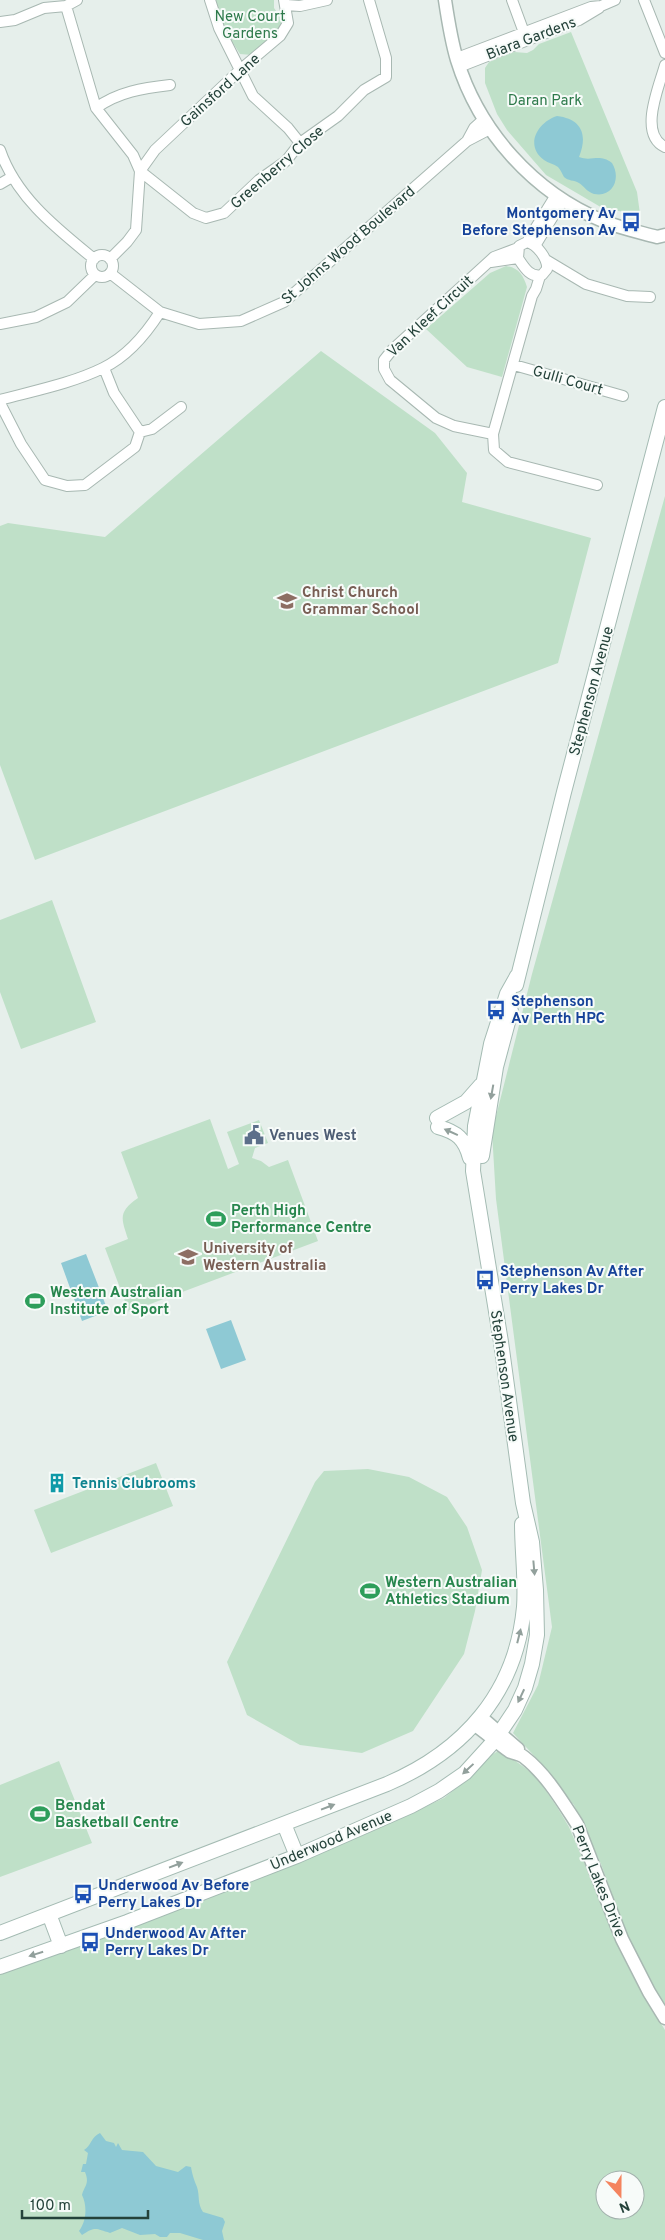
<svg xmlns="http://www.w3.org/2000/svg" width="665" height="2240" viewBox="0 0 665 2240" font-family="Overpass,sans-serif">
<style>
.green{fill:#bfe0c8;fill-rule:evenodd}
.water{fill:#8ec9d4}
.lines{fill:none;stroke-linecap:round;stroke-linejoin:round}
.minor-casing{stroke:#a8b8b2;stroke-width:12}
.tertiary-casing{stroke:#a8b8b2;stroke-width:15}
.secondary-casing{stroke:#a4bbb3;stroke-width:16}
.minor{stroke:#fff;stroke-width:10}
.tertiary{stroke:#fff;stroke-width:12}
.secondary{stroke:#fff;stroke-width:14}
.oneway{fill:#92a09c}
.labels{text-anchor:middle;stroke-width:4;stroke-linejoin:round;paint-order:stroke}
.park-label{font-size:15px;fill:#2d7a4b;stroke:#f7fbf9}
.street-label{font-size:15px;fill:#24423a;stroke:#f7fbf9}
.transit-label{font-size:15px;font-weight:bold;fill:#164399;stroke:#f7fbf9;text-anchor:start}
.education-label{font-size:15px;font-weight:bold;fill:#785e54;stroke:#f7fbf9;text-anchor:start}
.service-label{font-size:15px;font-weight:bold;fill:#4e5e75;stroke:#f7fbf9;text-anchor:start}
.leisure-label{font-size:15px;font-weight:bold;fill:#27864d;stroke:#f7fbf9;text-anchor:start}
.culture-label{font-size:15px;font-weight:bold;fill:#0d838f;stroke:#f7fbf9;text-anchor:start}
</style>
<rect width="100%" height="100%" fill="#e6efeb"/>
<path class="green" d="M 215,0 L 274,0 L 274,8 L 284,22 L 280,31 L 252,55 L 240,54 L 220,23 Z
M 571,32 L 637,192 L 640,214 L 604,209 L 546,175 L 507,130 L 497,114 L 485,83 L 485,68 L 489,62 L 514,52 L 527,53 L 533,50 L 539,44 Z
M 506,266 C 519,268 523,275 527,287 L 502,377 L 467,367 L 426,329 L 490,273 Z
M 321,351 L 435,433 L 467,473 L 462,502 L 591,538 L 558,663 L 35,860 L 0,765 L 0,526 L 8,523 L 105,537 Z
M 665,496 L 665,2013 L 631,1947 L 601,1864 L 574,1805 L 538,1760 L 513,1733 L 538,1685 L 552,1627 L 496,1199 L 492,1132 L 532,974 Z
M 52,900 L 96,1022 L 21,1049 L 0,992 L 0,920 Z
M 210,1119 L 228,1169 L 239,1164 L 227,1132 L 259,1120 L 268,1143 L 255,1148 L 252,1158 L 261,1161 L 269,1167 L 288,1160 L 318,1241 L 129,1312 L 105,1248 L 128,1239 C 121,1218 118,1212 138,1198 L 121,1152 Z
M 156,1463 L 173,1506 L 51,1553 L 34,1510 Z
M 368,1469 L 409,1477 L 447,1497 L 467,1527 L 482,1570 L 475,1611 L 464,1654 L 413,1731 L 362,1753 L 300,1745 L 247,1715 L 227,1662 L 315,1482 L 324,1471 Z
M 498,1751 L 506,1754 L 536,1776 L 557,1807 L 569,1827 L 590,1876 L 623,1957 L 638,1986 L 665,2030 L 665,2240 L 0,2240 L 0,1973 L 181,1906 L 359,1837 L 444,1798 L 470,1777 L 490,1756 ZM 605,2180 L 635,2180 L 635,2210 L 605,2210 Z
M 59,1761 L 92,1843 L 0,1877 L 0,1785 Z"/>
<path class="water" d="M 557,116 C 582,119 588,135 579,157 C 592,162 599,153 612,163 C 621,177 614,198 594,194 C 587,192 584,186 579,183 C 574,180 568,181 564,177 C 562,174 561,170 558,167 C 554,164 548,163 544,160 C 524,145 538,122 557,116 Z
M 86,1254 L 108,1311 L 82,1321 L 61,1263 Z
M 231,1320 L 246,1360 L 221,1369 L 206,1329 Z
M 100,2133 L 106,2141 L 114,2143 L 116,2147 L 118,2143 L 122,2150 L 143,2152 L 156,2166 L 178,2172 L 186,2166 L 191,2167 C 192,2174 194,2180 197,2187 C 200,2196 197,2203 203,2212 L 223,2218 L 225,2222 L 222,2231 L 224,2240 L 203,2240 L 180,2233 L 170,2233 L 167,2237 L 160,2237 L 155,2234 L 140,2235 L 122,2228 L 110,2233 C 96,2229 96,2226 82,2235 L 79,2231 C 87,2220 87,2205 82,2195 C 84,2186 90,2184 85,2172 L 81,2172 L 83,2164 L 86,2164 L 88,2153 L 84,2150 C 91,2146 91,2137 100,2133 Z"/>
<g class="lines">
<defs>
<path id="minor" d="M 210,0 L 219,28 L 253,96 L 288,128 L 300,143
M 512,0 L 526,38
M 644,0 L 665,53
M 286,5 L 300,6 L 327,0
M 66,6 L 77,0
M 0,22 L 15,20 L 44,8 L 66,6 L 96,108 L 133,155 L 140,171 L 193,213 L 206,218 L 224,213 L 259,180 L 286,161 L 300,143 L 338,116 L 364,90 L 386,77 L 386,58 L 369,0
M 457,58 L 591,7 L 601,6 L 615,0
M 665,65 C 659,87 638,134 665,147
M 459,67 L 579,20 L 599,8
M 96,108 C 118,92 143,88 170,85
M 467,141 L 474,128 L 484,119
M 0,150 C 16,197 56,228 94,259
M 140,171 L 155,150 L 241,69 L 280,36 L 288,23 L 284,0
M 0,184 L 12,177
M 527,242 C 537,244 548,259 547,269 L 542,275 C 530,278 524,267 518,258 L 519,246 Z
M 527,242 L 556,195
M 535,246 L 563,200
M 518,248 L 494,257 L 392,350 L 384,360 L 384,369 L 390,380 L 436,418 L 454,426 L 493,434 L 532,296 L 536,289 L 540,276
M91 266a11 11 0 1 1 22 0a11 11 0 1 1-22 0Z
M 110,259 L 127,242 L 136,230 L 140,171
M 546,260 L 586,284 L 627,296 L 650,297
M 491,262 L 518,258
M 110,273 L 160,312 L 199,324 L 241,321 L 284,302 L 467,141 L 490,129
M 0,324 L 36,317 L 67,302 L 95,275
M 514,365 L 623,396
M 104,368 L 114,393 L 140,432 L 152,429 L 181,407
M 0,400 C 33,391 73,383 103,368 C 128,356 146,334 160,312
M 0,403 L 21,444 L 45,480 L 67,486 L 85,485 L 135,447 L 140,432
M 493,434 L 494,450 L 508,462 L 597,485"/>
<path id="tertiary" d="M 445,0 C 448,20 451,40 457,60 C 479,131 533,192 603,221 C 620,228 639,232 657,237 L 665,235
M 481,1717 L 518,1749
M 475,1725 C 486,1733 498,1743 509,1751 C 514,1754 519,1753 524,1757 C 546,1774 562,1801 577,1824 L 622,1939 L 649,1992 L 665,2018"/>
<path id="secondary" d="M 516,985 L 564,792 L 665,407
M 437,1118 L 466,1102 L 481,1085
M 438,1127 C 457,1132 465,1139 470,1158
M 482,1156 L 496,1067 L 511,1011
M 284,1824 L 297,1856
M 49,1914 L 61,1946
M 0,1933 L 387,1784 C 464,1751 516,1693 524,1607 C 526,1580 522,1552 522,1524
M 0,1967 L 127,1922 L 297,1856 L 411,1806 L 439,1791 L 465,1773 L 495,1740 L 515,1710 L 525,1688 L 532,1664 L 537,1635 L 536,1590 L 532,1542 L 523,1503 L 501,1342 L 473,1171 L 475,1126 L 491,1044 L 507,994 L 517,976"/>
</defs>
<use href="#minor" class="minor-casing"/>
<use href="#tertiary" class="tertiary-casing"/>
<use href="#secondary" class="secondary-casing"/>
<use href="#minor" class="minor"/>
<use href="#tertiary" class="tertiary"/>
<use href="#secondary" class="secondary"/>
</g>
<defs><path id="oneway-solid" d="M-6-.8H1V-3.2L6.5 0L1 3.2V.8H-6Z" transform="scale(1.25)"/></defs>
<g class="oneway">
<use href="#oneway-solid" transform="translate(492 1092) rotate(100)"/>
<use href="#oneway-solid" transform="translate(451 1132) rotate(-156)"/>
<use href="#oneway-solid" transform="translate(534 1568) rotate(85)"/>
<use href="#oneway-solid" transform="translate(519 1636) rotate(-76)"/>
<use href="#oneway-solid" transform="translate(521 1696) rotate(115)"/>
<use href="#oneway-solid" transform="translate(468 1769) rotate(137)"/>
<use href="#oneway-solid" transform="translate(328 1807) rotate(-21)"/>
<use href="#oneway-solid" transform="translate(176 1865) rotate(-21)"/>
<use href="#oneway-solid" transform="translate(36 1954) rotate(163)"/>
</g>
<defs>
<symbol id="bus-bare" viewBox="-9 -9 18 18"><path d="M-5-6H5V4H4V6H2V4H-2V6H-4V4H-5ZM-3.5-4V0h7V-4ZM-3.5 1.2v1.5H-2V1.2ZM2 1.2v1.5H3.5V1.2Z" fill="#1a4fb4" stroke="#f7fbf9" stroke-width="2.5" paint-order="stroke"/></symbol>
<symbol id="school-bare" viewBox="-9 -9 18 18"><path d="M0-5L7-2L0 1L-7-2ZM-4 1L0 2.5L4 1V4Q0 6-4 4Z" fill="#8d6e63" stroke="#f7fbf9" stroke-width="2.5" paint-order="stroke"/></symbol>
<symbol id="civic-bare" viewBox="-9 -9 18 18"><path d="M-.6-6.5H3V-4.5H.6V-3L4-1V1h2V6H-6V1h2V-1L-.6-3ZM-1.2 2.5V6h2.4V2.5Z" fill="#5c6f8a" stroke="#f7fbf9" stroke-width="2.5" paint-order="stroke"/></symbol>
<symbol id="stadium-bare" viewBox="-9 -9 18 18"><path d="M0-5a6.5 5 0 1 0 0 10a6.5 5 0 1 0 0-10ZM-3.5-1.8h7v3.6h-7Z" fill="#2e9e5b" stroke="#f7fbf9" stroke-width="2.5" paint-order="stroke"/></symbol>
<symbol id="university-bare" viewBox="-9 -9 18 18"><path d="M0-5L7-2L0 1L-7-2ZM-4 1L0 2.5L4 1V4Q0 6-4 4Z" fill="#8d6e63" stroke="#f7fbf9" stroke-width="2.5" paint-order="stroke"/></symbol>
<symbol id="building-bare" viewBox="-9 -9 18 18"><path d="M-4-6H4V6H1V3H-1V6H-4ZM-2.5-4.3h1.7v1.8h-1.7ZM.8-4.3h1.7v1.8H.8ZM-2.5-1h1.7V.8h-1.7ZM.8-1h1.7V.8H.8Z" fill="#0f9aa8" stroke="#f7fbf9" stroke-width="2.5" paint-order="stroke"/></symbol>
</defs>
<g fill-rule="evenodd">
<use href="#bus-bare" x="617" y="208" width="28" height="28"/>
<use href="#school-bare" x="273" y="587" width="28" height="28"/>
<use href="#bus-bare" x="482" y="996" width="28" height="28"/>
<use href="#civic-bare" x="240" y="1121" width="28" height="28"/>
<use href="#stadium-bare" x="202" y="1205" width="28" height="28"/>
<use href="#university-bare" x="174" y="1243" width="28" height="28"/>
<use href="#bus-bare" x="471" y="1266" width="28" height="28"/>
<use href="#stadium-bare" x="21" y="1287" width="28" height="28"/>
<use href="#building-bare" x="43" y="1469" width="28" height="28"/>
<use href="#stadium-bare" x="356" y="1577" width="28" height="28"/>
<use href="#stadium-bare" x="26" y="1800" width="28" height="28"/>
<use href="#bus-bare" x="69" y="1880" width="28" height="28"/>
<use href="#bus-bare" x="76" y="1928" width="28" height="28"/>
</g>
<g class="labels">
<g class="park-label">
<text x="250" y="21">New Court<tspan x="250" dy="17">Gardens</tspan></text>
<text x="545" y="105">Daran Park</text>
</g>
<g class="street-label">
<text transform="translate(531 38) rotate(-21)" y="5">Biara Gardens</text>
<text transform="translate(220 90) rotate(-42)" y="5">Gainsford Lane</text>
<text transform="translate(277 167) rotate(-41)" y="5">Greenberry Close</text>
<text transform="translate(348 245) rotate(-41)" y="5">St Johns Wood Boulevard</text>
<text transform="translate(430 316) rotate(-43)" y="5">Van Kleef Circuit</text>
<text transform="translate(568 380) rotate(16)" y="5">Gulli Court</text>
<text transform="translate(591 691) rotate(-75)" y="5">Stephenson Avenue</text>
<text transform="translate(505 1376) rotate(82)" y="5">Stephenson Avenue</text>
<text transform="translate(331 1840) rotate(-23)" y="5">Underwood Avenue</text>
<text transform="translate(599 1881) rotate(68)" y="5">Perry Lakes Drive</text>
</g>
<g class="transit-label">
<text x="616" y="218" text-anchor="end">Montgomery Av<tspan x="616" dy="17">Before Stephenson Av</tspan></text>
<text x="511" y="1006">Stephenson<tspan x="511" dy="17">Av Perth HPC</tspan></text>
<text x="500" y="1276">Stephenson Av After<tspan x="500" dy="17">Perry Lakes Dr</tspan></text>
<text x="98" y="1890">Underwood Av Before<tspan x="98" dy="17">Perry Lakes Dr</tspan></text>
<text x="105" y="1938">Underwood Av After<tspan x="105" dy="17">Perry Lakes Dr</tspan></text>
</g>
<g class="education-label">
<text x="302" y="597">Christ Church<tspan x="302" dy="17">Grammar School</tspan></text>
<text x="203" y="1253">University of<tspan x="203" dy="17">Western Australia</tspan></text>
</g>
<g class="service-label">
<text x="269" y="1140">Venues West</text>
</g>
<g class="leisure-label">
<text x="231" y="1215">Perth High<tspan x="231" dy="17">Performance Centre</tspan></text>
<text x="50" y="1297">Western Australian<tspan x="50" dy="17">Institute of Sport</tspan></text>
<text x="385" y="1587">Western Australian<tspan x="385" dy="17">Athletics Stadium</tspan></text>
<text x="55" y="1810">Bendat<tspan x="55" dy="17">Basketball Centre</tspan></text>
</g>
<g class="culture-label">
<text x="72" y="1488">Tennis Clubrooms</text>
</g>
</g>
<g transform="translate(620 2195) rotate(159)"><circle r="24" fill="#f7fbf9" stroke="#a3b1ad"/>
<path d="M0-4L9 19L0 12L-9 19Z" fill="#f4845f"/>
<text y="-8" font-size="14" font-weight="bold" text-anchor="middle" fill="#24423a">N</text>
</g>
<path d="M22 2210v8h126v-8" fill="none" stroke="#24423a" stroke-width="2.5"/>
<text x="30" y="2210" font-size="15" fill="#24423a" stroke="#f7fbf9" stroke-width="4" paint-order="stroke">100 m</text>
</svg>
